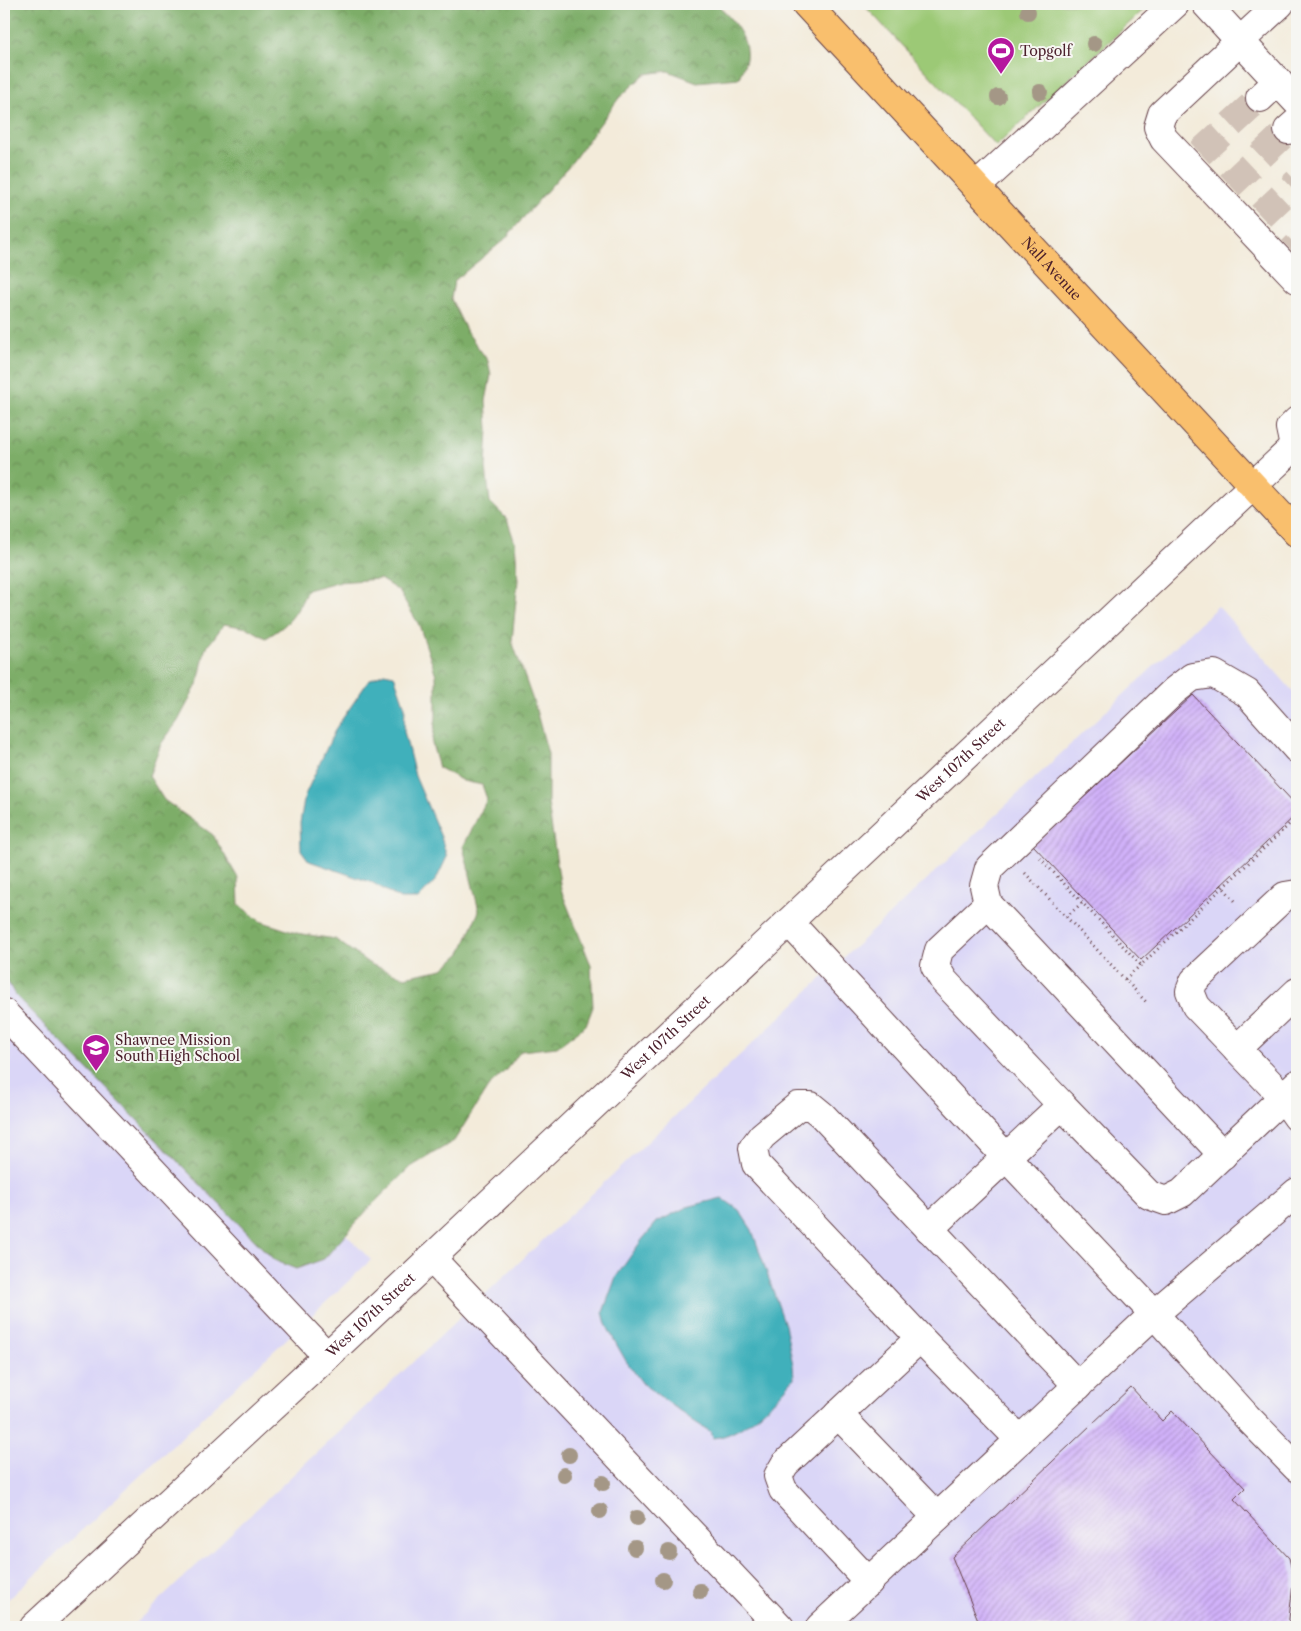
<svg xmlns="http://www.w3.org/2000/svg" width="1301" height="1631" viewBox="0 0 1301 1631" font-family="'Libre Caslon Text',serif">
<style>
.built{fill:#dad6f7}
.grass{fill:#9cc976;stroke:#737450}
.forest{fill:url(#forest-crowns);stroke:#646649;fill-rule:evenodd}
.water{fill:#40b0bb;stroke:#456873}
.building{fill:url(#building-hatch)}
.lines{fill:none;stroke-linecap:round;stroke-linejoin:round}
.minor-tunnel{stroke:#d1c2b7;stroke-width:28;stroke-dasharray:28 14;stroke-linecap:butt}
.minor-casing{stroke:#633e45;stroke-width:30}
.major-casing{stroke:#633e45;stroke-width:30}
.path{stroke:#633e45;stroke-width:3;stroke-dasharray:1 4;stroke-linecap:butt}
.minor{stroke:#fff;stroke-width:28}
.major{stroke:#f9bf6d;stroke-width:28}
.tree{fill:#a49786}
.labels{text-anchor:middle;stroke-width:4;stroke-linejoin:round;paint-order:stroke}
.poi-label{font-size:14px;fill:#4a1f2b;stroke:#f6f6f2;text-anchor:start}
.street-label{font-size:14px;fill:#4a1f2b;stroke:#f6f6f2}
</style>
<defs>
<pattern id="forest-crowns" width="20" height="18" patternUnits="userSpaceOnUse" patternTransform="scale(1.25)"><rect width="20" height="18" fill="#7dad67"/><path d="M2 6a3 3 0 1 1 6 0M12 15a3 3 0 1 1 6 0" fill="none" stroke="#688c55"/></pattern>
<pattern id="building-hatch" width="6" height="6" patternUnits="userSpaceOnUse" patternTransform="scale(1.25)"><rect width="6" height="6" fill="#d1b2fa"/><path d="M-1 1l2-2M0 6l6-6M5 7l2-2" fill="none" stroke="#ac90cb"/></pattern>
</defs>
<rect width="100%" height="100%" fill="#f6f6f2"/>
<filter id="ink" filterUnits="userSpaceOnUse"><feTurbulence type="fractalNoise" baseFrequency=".02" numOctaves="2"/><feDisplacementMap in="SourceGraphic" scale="10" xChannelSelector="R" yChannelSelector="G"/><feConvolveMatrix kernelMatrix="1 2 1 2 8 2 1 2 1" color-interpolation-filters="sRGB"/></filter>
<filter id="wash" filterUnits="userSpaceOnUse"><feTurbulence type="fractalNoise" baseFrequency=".0096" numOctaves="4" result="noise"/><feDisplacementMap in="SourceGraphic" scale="20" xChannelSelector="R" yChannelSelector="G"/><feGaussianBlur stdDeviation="1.12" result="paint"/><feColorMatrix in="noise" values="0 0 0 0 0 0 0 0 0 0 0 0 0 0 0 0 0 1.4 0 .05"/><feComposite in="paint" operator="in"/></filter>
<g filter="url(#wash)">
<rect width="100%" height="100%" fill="#f3ebda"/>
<path class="built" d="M 1218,606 L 1297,696 L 1297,1627 L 131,1627 Z
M 4,884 L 371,1260 L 4,1603 Z"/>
<path class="grass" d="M 863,4 L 1150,4 L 996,146 Z"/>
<path class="forest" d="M 4,4 L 717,4 C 731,19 749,36 746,59 C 745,65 741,72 739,78 L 697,82 L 668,71 L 645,74 L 619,98 L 572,162 L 504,240 L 454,281 L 451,299 L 467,332 L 488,361 L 491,375 L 486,401 L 488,428 L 486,468 L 490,502 L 507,519 L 515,543 L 518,580 L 512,641 L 535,706 L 548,754 L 548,803 L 561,890 L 591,965 L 593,1007 L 586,1025 L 557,1047 L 521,1051 L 505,1071 L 488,1087 L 454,1141 L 409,1168 L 369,1208 L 324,1259 L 296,1269 L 274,1260 L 15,995 L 4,975 ZM 380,579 L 399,591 L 419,625 L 436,675 L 436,717 L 432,744 L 439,768 L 463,781 L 482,785 L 487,799 L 463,847 L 479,911 L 461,953 L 443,969 L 404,977 L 370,964 L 335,939 L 296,933 L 260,921 L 239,905 L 238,878 L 213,835 L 164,800 L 149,776 L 161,744 L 178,721 L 198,683 L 205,650 L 224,624 L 248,628 L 266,638 C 290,624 296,615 307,590 L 337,582 Z"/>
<path class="water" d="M 384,673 L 394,675 L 405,707 L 404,731 L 415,776 L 441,837 L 447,857 L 436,880 L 418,899 L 400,899 L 373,883 L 309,861 L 301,850 L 300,823 L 305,795 L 336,728 L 369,680 Z
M 722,1198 L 739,1210 L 752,1230 L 785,1325 L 793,1365 L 794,1378 C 776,1400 743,1436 713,1438 L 711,1432 L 695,1422 L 643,1384 L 626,1361 L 614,1340 L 606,1324 L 603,1312 L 616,1277 L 641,1241 L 657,1222 L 687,1207 Z"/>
<g id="blocks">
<path class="building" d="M 1193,695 L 1297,806 L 1297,814 L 1141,960 L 1033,845 Z
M 1131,1387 L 1162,1421 L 1172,1411 L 1245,1488 L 1234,1499 L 1289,1558 L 1293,1574 L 1293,1584 L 1288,1627 L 981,1627 L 952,1557 Z"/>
</g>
</g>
<g filter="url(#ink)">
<use href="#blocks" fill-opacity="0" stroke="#633e45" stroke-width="1"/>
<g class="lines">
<path class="minor-tunnel" d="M 1200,153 L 1260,98
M 1230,185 L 1288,130
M 1261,216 L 1297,182
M 1292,251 L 1297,246"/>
<defs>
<g id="minor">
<path d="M 1206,4 L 1240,41 L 1162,114 L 1158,127 L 1164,139 L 1297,279"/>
<path d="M 1280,4 L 1240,41 L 1297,102"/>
<path d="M 1260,98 L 1278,81"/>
<path d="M 1288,130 L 1297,122"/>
<path d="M 976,187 L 1175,4"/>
<path d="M 1294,447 L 1290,428 L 1297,421"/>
<path d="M 1297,894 L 1285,896 L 1194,981 L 1190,991 L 1196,1006 L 1283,1097 L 1297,1117"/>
<path d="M 988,904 L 939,950 L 935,966 L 944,981 L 1062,1105"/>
<path d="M 789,922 L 1006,1157 L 1154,1314 L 1247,1417 L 1297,1468"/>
<path d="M 4,1013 L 327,1356"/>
<path d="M 1237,1049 L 1297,992"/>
<path d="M 1223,1155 L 988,904 L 984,886 L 989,868 L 1174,691 L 1192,677 L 1214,674 L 1247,693 L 1297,749"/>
<path d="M 929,1229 L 1062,1105 L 1149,1195 L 1166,1201 L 1182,1193 L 1297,1084"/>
<path d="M 431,1258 L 780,1627"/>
<path d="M 920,1338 L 756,1164 L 753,1148 L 762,1136 L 798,1106 L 811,1106 L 822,1115 L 1078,1386"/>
<path d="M 838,1414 L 937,1517"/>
<path d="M 869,1582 L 783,1490 L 778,1476 L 785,1464 L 920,1338 L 1020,1440"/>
<path id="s1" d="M 34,1627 L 327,1356 L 1294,447"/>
<path d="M 820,1627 L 1154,1314 L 1297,1192"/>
</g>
<g id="major">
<path id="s2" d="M 806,4 L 1297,533"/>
</g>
</defs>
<use href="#minor" class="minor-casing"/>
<use href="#major" class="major-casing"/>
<path class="path" d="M 1040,858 L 1141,965 L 1297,817
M 1025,873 L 1148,1004
M 1221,885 L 1237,903
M 1066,917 L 1082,903
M 1125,979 L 1141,965"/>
<use href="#minor" class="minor"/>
<use href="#major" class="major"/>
</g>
<g class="tree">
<circle cx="1028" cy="12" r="8"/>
<circle cx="1094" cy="44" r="8"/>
<circle cx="1040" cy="92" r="8"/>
<circle cx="998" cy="97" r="8"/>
<circle cx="569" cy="1455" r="8"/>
<circle cx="564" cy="1475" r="8"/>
<circle cx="603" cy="1483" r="8"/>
<circle cx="600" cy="1511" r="8"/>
<circle cx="637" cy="1518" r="8"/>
<circle cx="635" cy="1548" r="8"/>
<circle cx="669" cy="1552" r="8"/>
<circle cx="663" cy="1580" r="8"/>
<circle cx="700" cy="1591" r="8"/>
</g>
</g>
<defs>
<symbol id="stadium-pin" viewBox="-11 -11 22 30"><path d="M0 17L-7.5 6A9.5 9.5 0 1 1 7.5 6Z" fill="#b5179e" stroke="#f6f6f2"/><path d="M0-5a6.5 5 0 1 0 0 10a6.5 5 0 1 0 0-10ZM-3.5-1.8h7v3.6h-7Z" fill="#fff"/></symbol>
<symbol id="school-pin" viewBox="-11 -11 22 30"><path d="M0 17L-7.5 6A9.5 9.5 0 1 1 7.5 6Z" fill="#b5179e" stroke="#f6f6f2"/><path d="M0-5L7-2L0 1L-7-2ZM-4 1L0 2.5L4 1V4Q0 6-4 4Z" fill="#fff"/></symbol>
</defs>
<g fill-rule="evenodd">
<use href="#stadium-pin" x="985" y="35" width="32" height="43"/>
<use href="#school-pin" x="80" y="1032" width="32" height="43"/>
</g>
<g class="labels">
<g class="poi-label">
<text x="1020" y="56">Topgolf</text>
<text x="115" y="1045">Shawnee Mission<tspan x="115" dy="16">South High School</tspan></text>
</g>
<g class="street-label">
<text dy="5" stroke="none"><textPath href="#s2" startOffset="361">Nall Avenue</textPath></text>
<text dy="5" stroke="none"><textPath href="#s1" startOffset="1269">West 107th Street</textPath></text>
<text dy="5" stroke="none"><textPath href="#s1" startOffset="864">West 107th Street</textPath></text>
<text dy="5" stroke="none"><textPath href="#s1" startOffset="459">West 107th Street</textPath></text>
</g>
</g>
<rect width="1301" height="1631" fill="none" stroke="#f6f6f2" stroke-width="20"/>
</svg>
